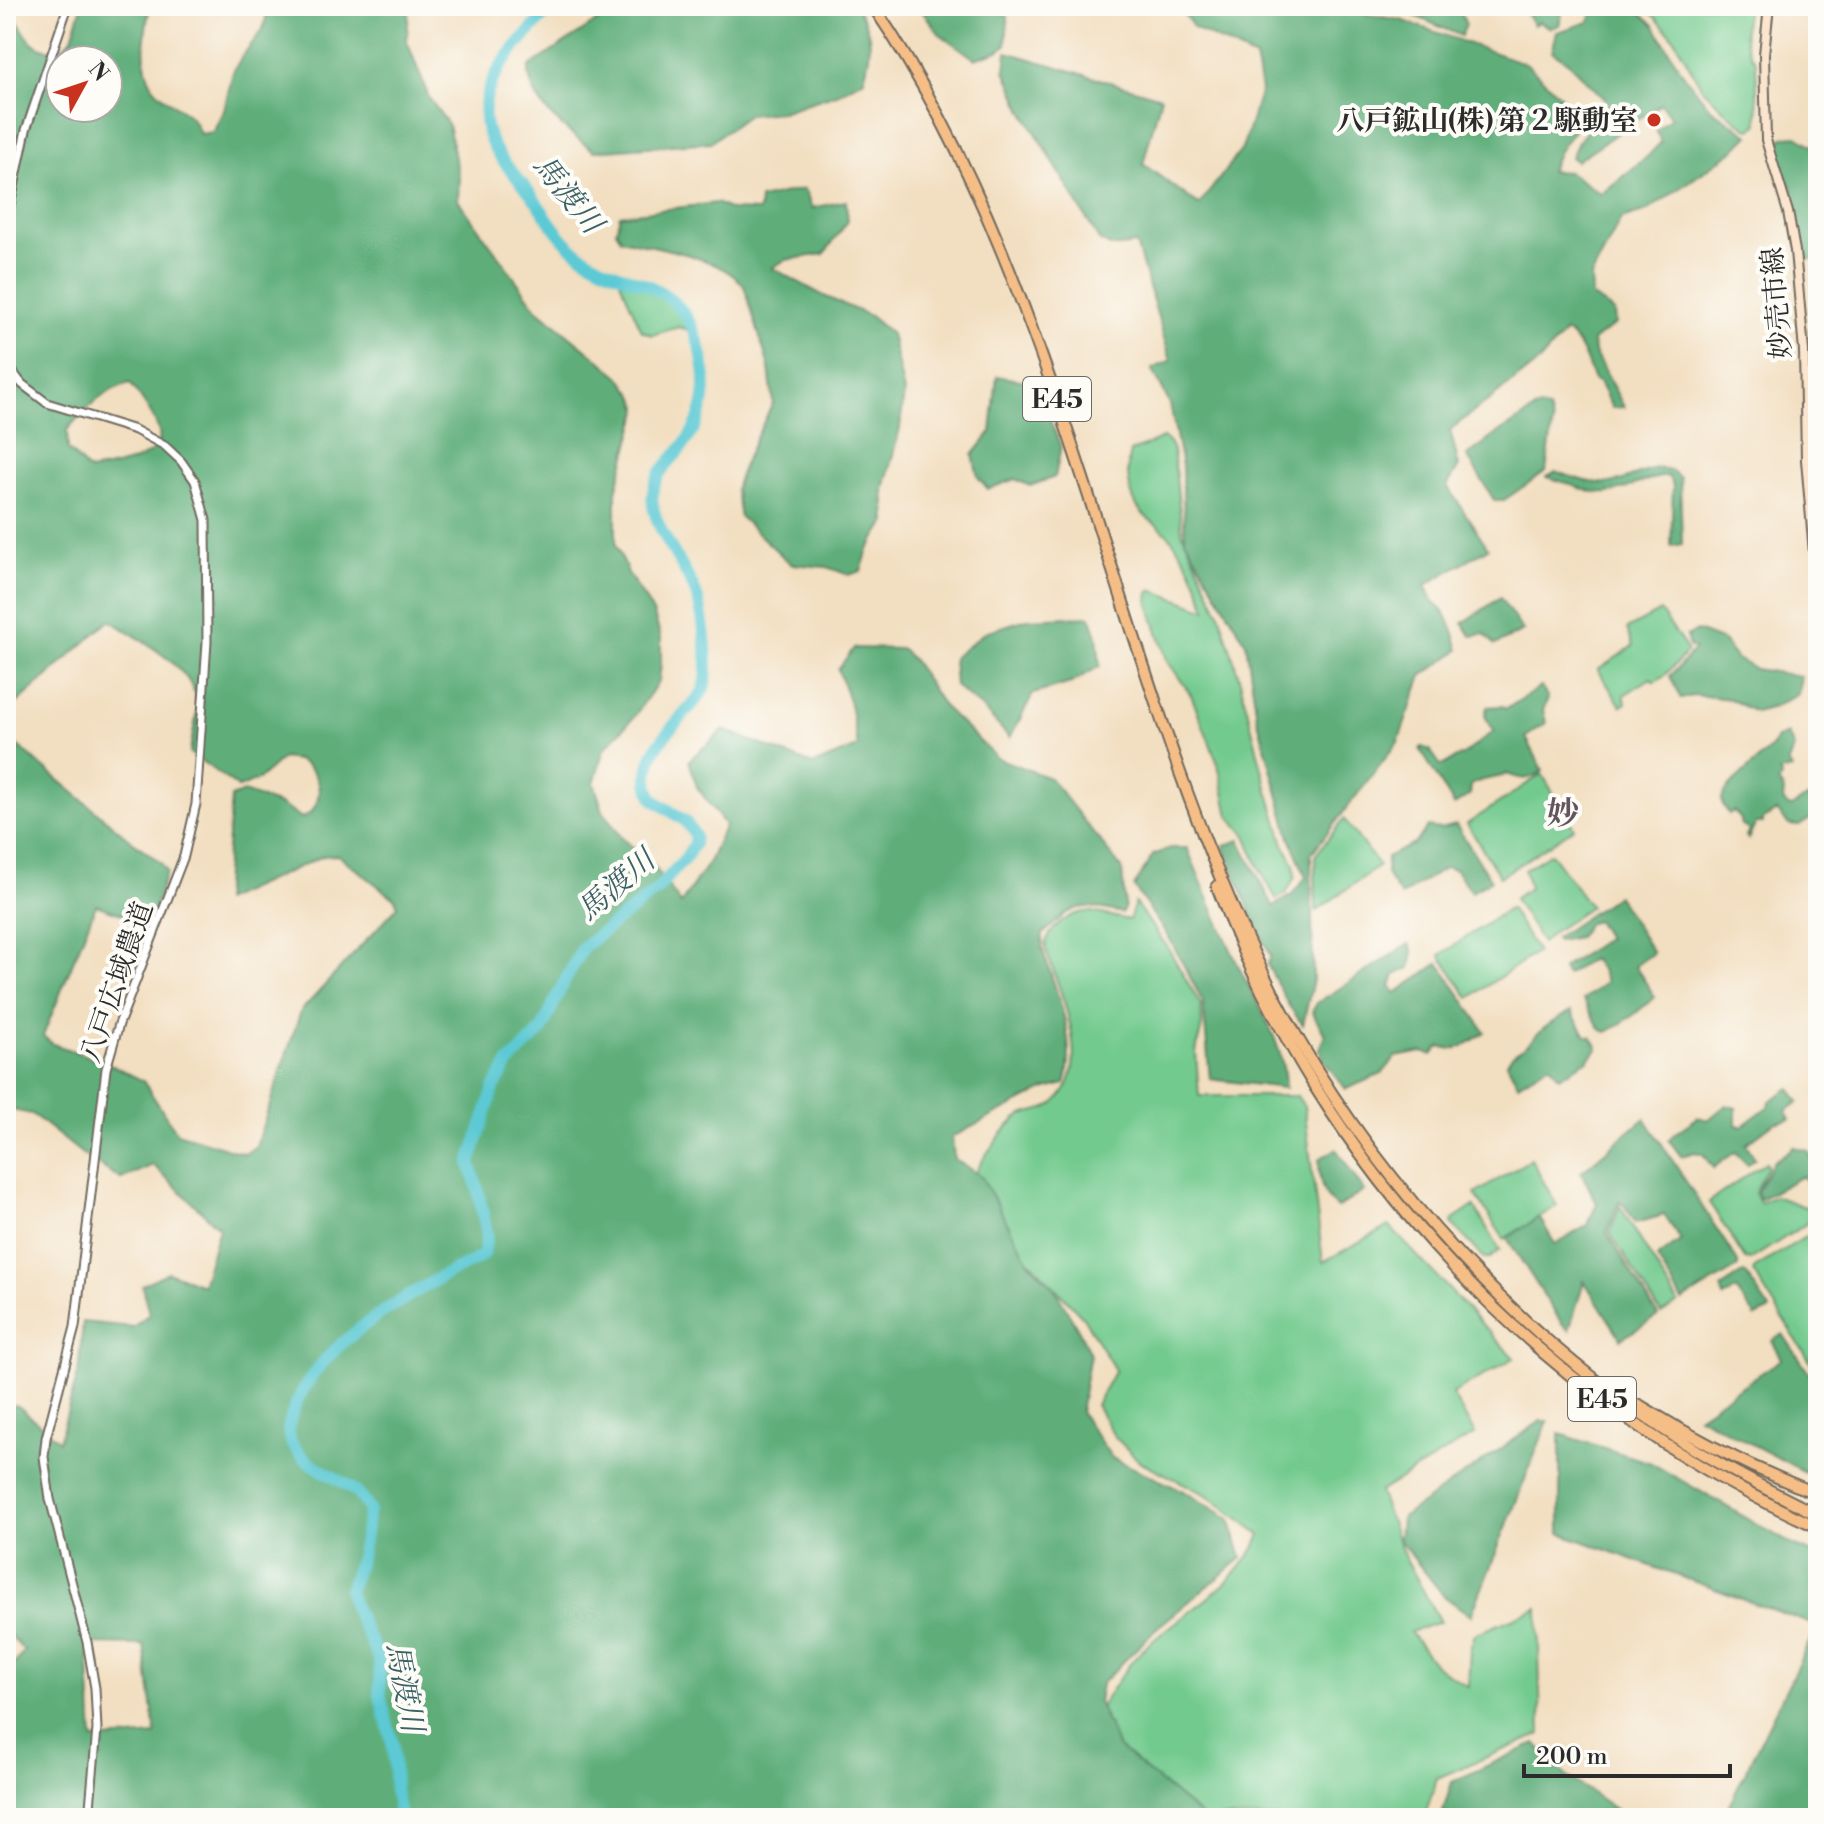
<svg xmlns="http://www.w3.org/2000/svg" width="1824" height="1824" viewBox="0 0 1824 1824" font-family="'Libre Bodoni','Noto Serif JP',serif">
<style>
.green{fill:#73ca8f;stroke:#4f7a5d;stroke-width:2}
.forest{fill:#5eae7a;stroke:#446c52;stroke-width:2;fill-rule:evenodd}
.lines{fill:none;stroke-linecap:round;stroke-linejoin:round}
.river{stroke:#5cc9d4;stroke-width:12}
.tertiary-casing{stroke:#716a5f;stroke-width:11}
.secondary-casing{stroke:#716a5f;stroke-width:12}
.motorway-casing{stroke:#716a5f;stroke-width:14}
.tertiary{stroke:#fff;stroke-width:7}
.secondary{stroke:#fbe5cf;stroke-width:8}
.motorway{stroke:#f6be87;stroke-width:10}
.poi-dot{fill:#c8321e;stroke:#fdfcf7;stroke-width:3}
.labels{text-anchor:middle;stroke-width:8;stroke-linejoin:round;paint-order:stroke}
.shield{fill:#fdfcf7;stroke:#6a6a68;stroke-width:2}
.shield-label{font-size:26px;font-weight:bold;fill:#2b2b2b}
.poi-label{font-size:28px;font-weight:bold;fill:#2b2b2b;stroke:#fdfcf7;text-anchor:end}
.street-label{font-size:28px;fill:#2b2b2b;stroke:#fdfcf7}
.water-label{font-size:30px;font-style:italic;fill:#3c6266;stroke:#fdfcf7}
.quarter-label{font-size:32px;font-weight:bold;fill:#625560;stroke:#fdfcf7}
</style>
<rect width="100%" height="100%" fill="#fdfcf7"/>
<filter id="ink" filterUnits="userSpaceOnUse"><feTurbulence type="fractalNoise" baseFrequency=".0125" numOctaves="2"/><feDisplacementMap in="SourceGraphic" scale="16" xChannelSelector="R" yChannelSelector="G"/><feConvolveMatrix kernelMatrix="1 2 1 2 8 2 1 2 1" color-interpolation-filters="sRGB"/></filter>
<filter id="wash" filterUnits="userSpaceOnUse"><feTurbulence type="fractalNoise" baseFrequency=".006" numOctaves="4" result="noise"/><feDisplacementMap in="SourceGraphic" scale="32" xChannelSelector="R" yChannelSelector="G"/><feGaussianBlur stdDeviation="1.8" result="paint"/><feColorMatrix in="noise" values="0 0 0 0 0 0 0 0 0 0 0 0 0 0 0 0 0 1.4 0 .05"/><feComposite in="paint" operator="in"/></filter>
<g filter="url(#wash)">
<rect width="100%" height="100%" fill="#f2dec0"/>
<path class="green" d="M 1645,6 L 1748,6 C 1742,26 1742,46 1756,61 L 1758,124 L 1751,129 L 1747,128 L 1728,114 L 1701,87 L 1674,38 Z
M 622,278 C 647,290 682,301 689,330 L 679,327 L 652,335 L 642,331 L 620,281 Z
M 1163,438 L 1169,442 L 1173,450 L 1182,532 L 1219,612 L 1239,677 L 1264,777 L 1284,844 L 1294,864 L 1295,877 L 1286,894 L 1276,899 L 1259,867 L 1246,835 L 1229,816 L 1218,764 L 1191,695 L 1167,660 L 1148,601 L 1149,593 L 1152,590 L 1207,610 C 1199,584 1187,558 1170,537 C 1162,527 1149,521 1141,512 C 1129,497 1125,470 1130,452 Z
M 1660,611 L 1688,651 L 1665,675 L 1654,682 L 1651,678 L 1624,695 L 1626,703 L 1621,706 L 1598,670 L 1633,646 L 1627,629 Z
M 1542,774 L 1574,828 L 1500,877 L 1467,824 Z
M 1344,819 L 1379,866 L 1316,911 L 1315,856 Z
M 1551,853 L 1590,907 L 1553,932 L 1542,943 L 1514,899 L 1529,888 L 1524,870 Z
M 1135,903 L 1166,945 L 1201,1005 L 1202,1025 L 1196,1052 L 1199,1096 L 1297,1096 L 1304,1106 L 1323,1262 L 1389,1226 L 1514,1358 L 1452,1394 L 1475,1434 L 1379,1492 L 1404,1555 L 1440,1622 L 1410,1632 L 1436,1666 L 1468,1687 L 1470,1649 L 1475,1634 L 1538,1608 L 1541,1734 L 1437,1778 L 1424,1818 L 1202,1818 L 1098,1735 L 1093,1718 C 1109,1694 1126,1664 1148,1645 C 1188,1609 1239,1585 1261,1535 L 1207,1495 L 1139,1461 L 1114,1436 L 1096,1405 L 1115,1370 L 1083,1317 L 1014,1244 L 971,1184 C 978,1163 1000,1133 1017,1118 C 1026,1111 1042,1112 1052,1105 C 1098,1070 1059,990 1045,947 C 1048,928 1072,910 1092,912 C 1104,914 1117,918 1129,920 Z
M 1510,908 L 1537,952 L 1469,998 L 1440,955 Z
M 1531,1159 L 1557,1206 L 1504,1239 L 1475,1194 Z
M 1766,1162 L 1768,1165 L 1755,1193 L 1760,1203 L 1775,1196 L 1805,1207 L 1818,1203 L 1818,1216 L 1750,1260 L 1745,1259 L 1709,1202 Z
M 1474,1206 L 1500,1250 L 1490,1258 L 1484,1258 L 1452,1224 L 1453,1220 Z
M 1620,1206 L 1678,1303 L 1661,1314 L 1610,1233 Z
M 1807,1236 L 1818,1243 L 1818,1374 L 1753,1272 L 1755,1268 Z"/>
<path class="forest" d="M 82,6 L 150,6 C 145,29 139,66 153,86 C 157,92 166,99 171,103 C 186,114 193,115 200,134 L 213,132 L 224,110 L 233,72 L 241,58 L 263,29 L 269,6 L 407,6 L 409,9 L 407,41 L 429,98 L 448,124 L 459,178 L 458,200 L 537,309 L 619,376 L 634,395 L 639,409 L 616,491 L 616,545 L 628,573 L 653,612 L 661,638 L 661,663 L 659,681 L 633,718 L 604,749 L 594,783 L 603,811 L 622,838 L 653,865 L 681,904 L 710,860 L 725,825 L 697,787 L 689,760 L 724,730 L 813,765 L 858,747 L 850,704 L 838,669 L 854,648 L 901,649 L 913,660 L 943,706 L 997,758 L 1050,778 L 1122,869 L 1125,906 L 1122,913 C 1078,903 1076,903 1043,934 L 1042,948 C 1056,992 1078,1038 1065,1084 L 1043,1090 L 952,1137 L 954,1159 L 981,1176 L 1029,1262 L 1055,1289 L 1079,1331 L 1090,1354 L 1080,1412 L 1112,1458 L 1185,1492 L 1230,1519 L 1242,1558 L 1158,1627 L 1101,1684 L 1098,1702 L 1118,1747 L 1204,1818 L 6,1818 L 6,1676 L 24,1651 L 6,1631 L 6,1404 L 18,1406 L 59,1441 L 78,1374 L 83,1322 L 133,1327 L 149,1314 L 142,1285 L 168,1272 L 202,1285 L 219,1228 L 153,1165 L 121,1179 L 85,1156 L 32,1114 L 6,1109 L 6,736 L 128,838 L 161,863 L 167,872 L 149,921 L 138,920 L 96,905 L 43,1036 L 53,1044 L 110,1064 L 143,1081 L 177,1133 L 245,1154 L 256,1146 L 301,1011 L 398,906 L 395,899 L 338,855 L 323,856 L 223,901 L 231,797 L 244,792 L 282,806 L 302,818 C 328,806 322,769 297,760 C 293,759 288,759 283,758 L 259,779 L 239,788 L 190,753 C 191,738 198,719 197,704 C 195,667 138,639 110,620 L 6,713 L 6,13 C 24,20 23,42 42,48 C 47,50 55,50 61,50 L 72,38 ZM 60,60 L 108,60 L 108,108 L 60,108 ZM 130,383 C 139,395 156,418 159,432 C 166,460 107,468 89,471 L 68,449 L 67,430 C 83,411 105,389 130,383 ZM 88,1644 L 144,1645 L 156,1735 L 93,1740 Z
M 620,6 L 855,6 C 874,32 872,50 864,79 L 839,93 L 781,112 L 748,115 L 711,142 L 594,151 C 567,130 527,104 529,67 Z
M 918,6 L 992,6 L 1008,17 L 1006,45 L 998,51 L 975,59 L 940,34 Z
M 1178,6 L 1353,6 L 1364,14 L 1401,20 L 1527,64 L 1583,118 L 1559,151 L 1550,171 L 1569,172 L 1601,194 L 1648,156 L 1661,142 L 1656,131 L 1671,118 L 1661,104 L 1576,161 L 1571,157 L 1578,142 L 1609,103 L 1570,64 L 1552,51 L 1557,32 L 1589,22 L 1595,6 L 1634,6 L 1654,25 L 1681,71 L 1711,109 L 1749,135 L 1732,152 L 1647,211 L 1621,219 L 1591,277 L 1592,296 L 1614,312 L 1615,324 L 1593,341 L 1594,352 L 1624,407 L 1612,408 L 1599,382 L 1594,380 C 1587,364 1581,340 1565,332 L 1540,361 L 1450,430 L 1459,466 L 1447,486 L 1488,548 L 1426,585 C 1429,596 1431,599 1439,607 C 1450,618 1455,636 1459,650 L 1422,676 L 1398,742 L 1311,854 L 1313,980 L 1303,1025 L 1289,1006 L 1267,964 L 1271,956 L 1252,917 L 1224,846 L 1240,840 L 1273,906 L 1291,896 L 1306,877 L 1290,838 L 1257,717 L 1246,643 L 1185,539 L 1182,466 L 1170,404 L 1152,369 L 1171,361 L 1136,244 L 1112,247 L 1099,240 L 1022,109 L 1005,70 L 1007,52 L 1161,97 L 1143,164 L 1199,205 L 1242,149 L 1261,90 L 1255,58 L 1194,28 Z
M 1409,6 L 1458,6 L 1466,25 L 1461,36 L 1406,12 Z
M 1530,6 L 1554,6 L 1562,14 L 1559,25 L 1551,28 L 1539,22 L 1534,25 L 1526,14 Z
M 1797,136 L 1818,149 L 1818,257 L 1805,261 L 1792,188 L 1781,169 L 1777,147 L 1783,137 Z
M 804,189 L 812,208 L 846,201 L 848,221 L 824,254 L 785,260 L 772,268 L 824,296 L 870,316 L 891,334 L 904,392 L 900,428 L 884,489 L 886,522 L 868,550 L 861,571 L 849,575 L 827,567 L 791,564 L 740,517 L 735,489 L 745,461 L 773,403 L 769,367 L 744,286 C 721,256 657,248 621,239 L 616,231 L 620,215 L 716,203 L 731,210 L 759,211 L 760,199 Z
M 1818,318 L 1818,381 L 1811,382 L 1809,329 Z
M 997,376 L 1025,381 L 1037,388 L 1061,447 L 1055,477 L 1030,486 L 1015,479 L 988,489 L 978,477 L 973,455 L 991,432 Z
M 1539,407 L 1549,410 L 1553,422 L 1546,471 L 1504,500 L 1494,500 L 1467,456 L 1495,435 Z
M 1657,468 L 1672,471 L 1680,478 L 1682,544 L 1671,546 L 1673,485 L 1668,476 C 1647,477 1629,490 1608,493 C 1593,495 1563,481 1547,477 L 1556,472 C 1576,478 1599,488 1620,481 C 1632,477 1644,472 1657,468 Z
M 1500,598 L 1523,631 L 1495,645 L 1485,634 L 1471,636 L 1463,623 Z
M 1090,616 L 1097,635 L 1100,666 L 1071,683 L 1033,694 L 1010,738 L 982,708 L 955,686 L 953,658 L 985,632 L 1027,619 Z
M 1697,631 L 1723,641 L 1737,659 L 1755,669 L 1801,676 L 1798,694 L 1774,707 L 1755,712 L 1730,699 L 1695,695 L 1681,699 L 1670,676 L 1695,649 L 1689,646 L 1686,636 Z
M 1541,687 L 1548,698 L 1543,710 L 1546,723 L 1526,737 L 1543,771 C 1528,781 1523,780 1507,774 C 1495,780 1481,777 1471,785 L 1470,795 L 1454,805 L 1420,749 L 1422,747 L 1430,750 L 1441,766 L 1463,755 L 1494,731 L 1485,716 L 1487,707 L 1502,706 L 1506,709 Z
M 1788,734 L 1794,748 L 1788,762 L 1792,769 L 1779,772 L 1782,777 L 1778,782 L 1784,791 L 1783,800 L 1787,806 L 1791,807 L 1818,792 L 1818,814 L 1799,826 L 1789,825 L 1777,811 L 1763,819 L 1763,823 L 1756,823 L 1748,839 L 1746,836 L 1749,830 L 1741,824 L 1741,819 L 1734,811 L 1729,814 C 1727,810 1723,806 1722,802 C 1719,787 1769,757 1777,738 Z
M 1456,825 L 1491,880 L 1471,892 L 1456,870 L 1446,867 L 1401,896 L 1386,874 L 1387,857 L 1414,844 L 1428,827 L 1441,829 Z
M 1170,848 L 1187,848 C 1203,886 1219,925 1237,963 C 1256,1004 1285,1042 1285,1088 L 1210,1079 L 1203,1002 L 1171,941 L 1134,887 L 1153,855 Z
M 1617,896 L 1653,953 L 1635,966 L 1655,997 L 1631,1017 L 1607,1032 L 1601,1030 L 1583,1000 L 1606,982 L 1601,970 L 1592,959 L 1566,975 L 1563,968 L 1607,938 L 1596,920 L 1588,923 L 1578,937 L 1557,941 L 1555,938 Z
M 1409,944 L 1413,951 L 1410,968 L 1395,975 L 1391,986 L 1396,993 L 1439,963 L 1485,1032 C 1471,1041 1457,1054 1440,1047 L 1432,1055 L 1422,1052 L 1396,1057 L 1382,1074 L 1346,1089 L 1324,1061 L 1319,1049 L 1325,1035 L 1312,1012 L 1317,1003 Z
M 1571,1011 L 1586,1036 L 1591,1036 L 1598,1048 L 1588,1060 L 1559,1077 L 1550,1064 L 1518,1084 L 1507,1063 C 1512,1051 1523,1051 1530,1042 C 1541,1028 1556,1020 1571,1011 Z
M 1790,1088 L 1799,1102 L 1786,1111 L 1791,1119 L 1774,1123 L 1746,1144 L 1755,1158 L 1748,1165 L 1735,1152 L 1713,1168 L 1703,1154 L 1695,1152 L 1681,1156 L 1669,1140 L 1674,1134 L 1698,1117 L 1708,1120 L 1726,1105 L 1736,1108 L 1736,1125 L 1742,1126 L 1769,1106 L 1770,1101 Z
M 1645,1118 L 1738,1262 L 1738,1267 L 1682,1301 L 1657,1258 L 1681,1240 L 1664,1215 L 1636,1223 L 1624,1205 L 1619,1202 L 1607,1233 L 1658,1316 L 1621,1339 L 1584,1281 L 1569,1330 L 1561,1322 L 1507,1238 L 1539,1217 L 1555,1244 L 1588,1225 L 1597,1203 L 1581,1172 Z
M 1794,1147 L 1809,1151 L 1818,1175 L 1808,1183 L 1802,1176 L 1760,1199 L 1757,1192 L 1773,1162 Z
M 1336,1149 L 1364,1191 L 1337,1208 C 1320,1194 1320,1181 1319,1159 Z
M 1743,1273 L 1746,1274 L 1770,1310 L 1756,1317 L 1736,1290 L 1724,1297 L 1721,1288 Z
M 1783,1334 L 1818,1387 L 1818,1455 L 1815,1454 L 1805,1472 L 1698,1416 L 1782,1359 L 1772,1341 Z
M 1541,1421 L 1548,1421 L 1471,1616 L 1444,1596 L 1399,1540 L 1401,1518 Z
M 1560,1434 L 1651,1463 L 1795,1546 L 1818,1555 L 1818,1818 L 1723,1818 L 1817,1626 L 1560,1533 Z
M 1536,1743 L 1565,1775 L 1629,1818 L 1441,1818 L 1452,1782 Z"/>
<g class="lines">
<path class="river" d="M 400,1818 L 395,1790 L 393,1746 L 380,1695 L 379,1659 L 356,1612 L 349,1591 L 361,1556 L 369,1510 C 354,1476 308,1474 291,1442 C 285,1430 291,1417 295,1406 C 322,1343 390,1307 446,1274 C 459,1267 472,1264 484,1254 L 487,1234 L 478,1190 L 470,1163 L 494,1088 L 508,1064 L 542,1030 L 558,994 L 583,947 L 656,891 L 687,856 L 694,844 L 695,835 L 685,821 L 653,799 C 635,760 668,733 691,706 C 698,698 705,691 706,680 C 709,661 703,609 695,591 C 684,563 647,521 653,492 C 656,473 667,465 678,452 C 706,420 711,384 699,345 C 678,275 629,289 580,254 C 559,240 545,213 530,193 C 516,176 495,155 488,134 C 471,81 522,42 553,6"/>
</g>
</g>
<g filter="url(#ink)">
<g class="lines">
<defs>
<path id="tertiary" d="M 6,225 L 26,130 L 68,6
M 6,363 L 22,384 L 47,403 L 135,430 L 165,446 L 181,461 L 195,481 L 206,520 L 207,642 L 196,804 L 184,856 L 119,1024 L 106,1069 L 75,1327 L 46,1438 L 44,1457 L 50,1499 L 87,1642 L 95,1688 L 97,1729 L 89,1818"/>
<path id="secondary" d="M 1769,6 L 1764,54 L 1766,140 L 1788,212 L 1795,251 L 1804,351 L 1806,460 L 1818,600"/>
<path id="motorway" d="M 873,6 C 978,159 1037,337 1094,512 C 1142,660 1187,812 1254,954 C 1344,1148 1506,1332 1688,1445 C 1730,1471 1774,1493 1818,1515
M 1217,886 C 1319,1167 1545,1406 1818,1527
M 1639,1405 C 1696,1440 1755,1470 1818,1494"/>
</defs>
<use href="#tertiary" class="tertiary-casing"/>
<use href="#secondary" class="secondary-casing"/>
<use href="#motorway" class="motorway-casing"/>
<use href="#tertiary" class="tertiary"/>
<use href="#secondary" class="secondary"/>
<use href="#motorway" class="motorway"/>
</g>
</g>
<circle class="poi-dot" cx="1654" cy="120" r="8"/>
<g class="labels">
<g class="shield">
<rect x="1023" y="377" width="68" height="44" rx="6"/>
<rect x="1568" y="1377" width="68" height="44" rx="6"/>
</g>
<g class="shield-label">
<text x="1057" y="408">E45</text>
<text x="1602" y="1408">E45</text>
</g>
<g class="poi-label">
<text x="1638" y="130">八戸鉱山(株) 第２駆動室</text>
</g>
<g class="street-label">
<text transform="translate(1776 303) rotate(-95)" y="10">妙売市線</text>
<text transform="translate(116 982) rotate(-71)" y="10">八戸広域農道</text>
</g>
<g class="water-label">
<text transform="translate(568 194) rotate(51)" y="10">馬渡川</text>
<text transform="translate(616 885) rotate(-41)" y="10">馬渡川</text>
<text transform="translate(405 1687) rotate(79)" y="10">馬渡川</text>
</g>
<g class="quarter-label">
<text x="1563" y="824">妙</text>
</g>
</g>
<rect width="1824" height="1824" fill="none" stroke="#fdfcf7" stroke-width="32"/>
<g transform="translate(84 84) rotate(50)"><circle r="38" fill="#fdfcf7" stroke="#a9a8a5" stroke-width="2"/>
<path d="M0-6L14 30L0 20L-14 30Z" fill="#c8321e"/>
<text y="-12" font-size="22" font-weight="bold" text-anchor="middle" fill="#2b2b2b">N</text>
</g>
<path d="M1524 1764v12h206v-12" fill="none" stroke="#2b2b2b" stroke-width="4"/>
<text x="1536" y="1764" font-size="24" fill="#2b2b2b" stroke="#fdfcf7" stroke-width="6" paint-order="stroke">200 m</text>
</svg>
